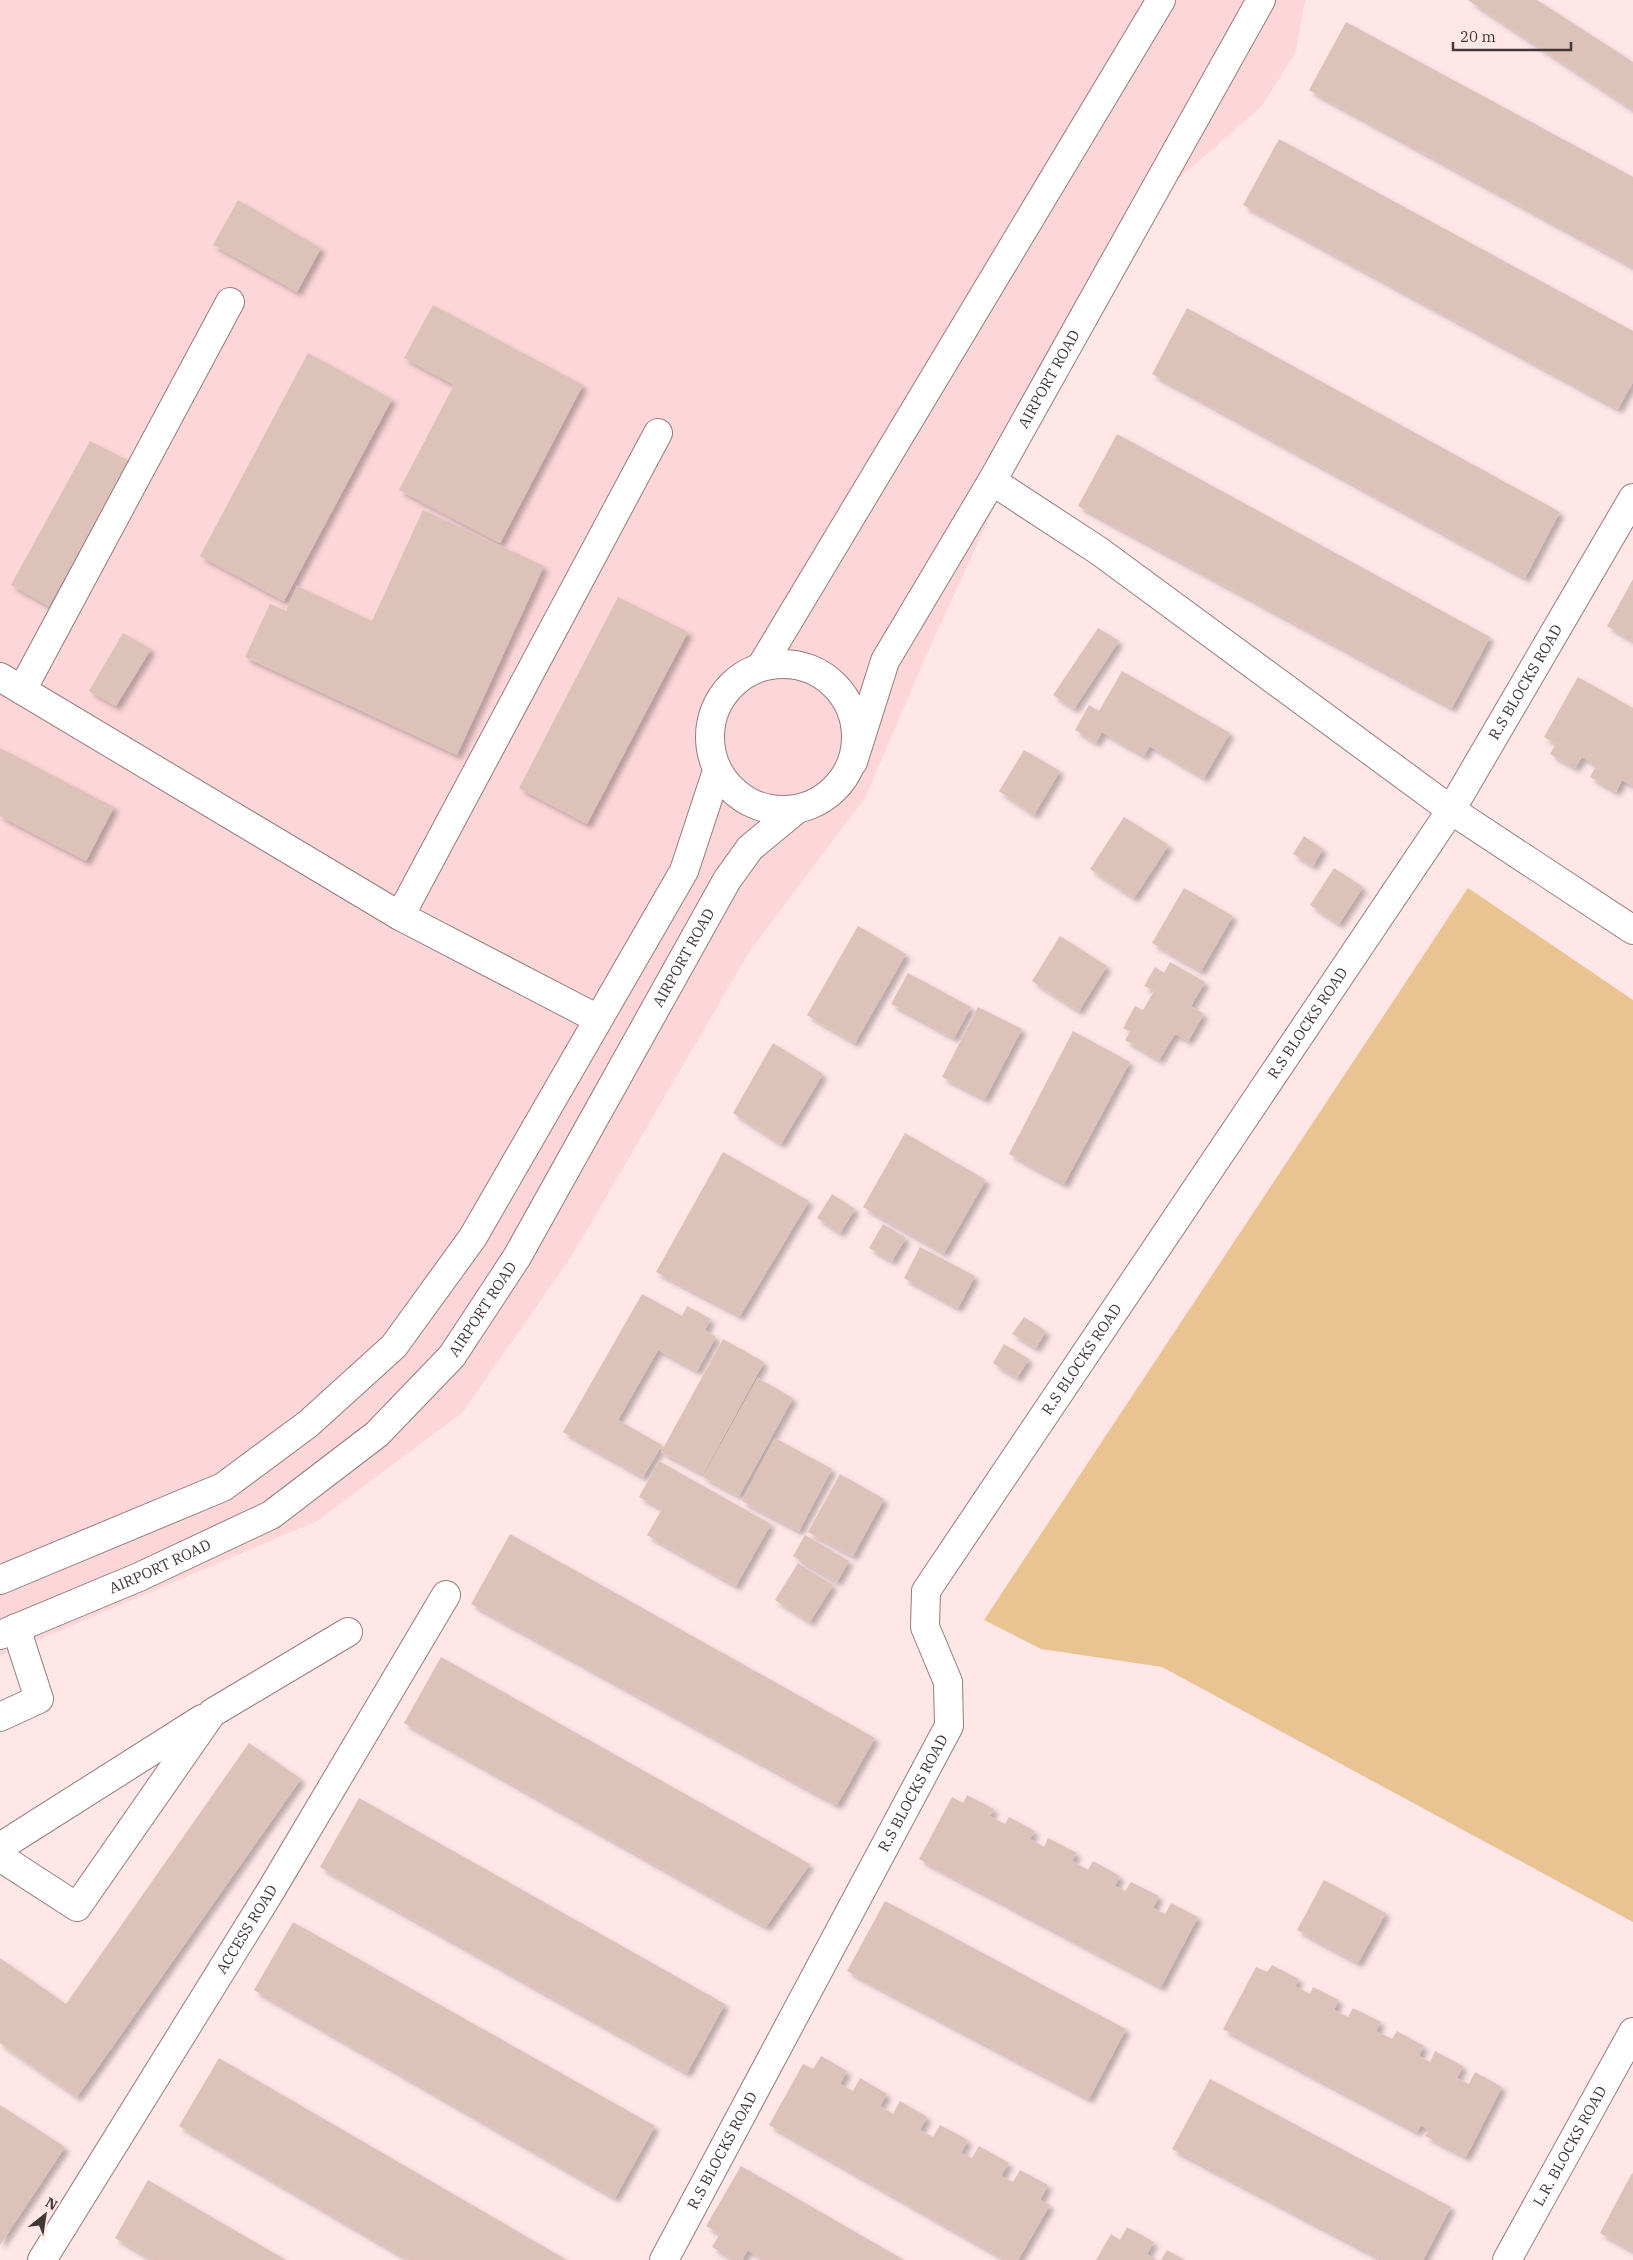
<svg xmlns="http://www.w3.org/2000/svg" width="1633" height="2260" viewBox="0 0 1633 2260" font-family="'IBM Plex Serif',serif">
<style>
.built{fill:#fcd6d9}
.green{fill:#eac393}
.building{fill:#dcc2b8;filter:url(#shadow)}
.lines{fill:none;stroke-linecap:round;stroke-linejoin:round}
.minor-casing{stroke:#967b7d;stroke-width:30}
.major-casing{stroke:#967b7d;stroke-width:30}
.minor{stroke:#fff;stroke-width:28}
.major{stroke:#fff;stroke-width:28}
.labels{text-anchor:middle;stroke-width:4;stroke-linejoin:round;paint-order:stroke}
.street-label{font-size:15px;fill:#423637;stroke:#ffe7e8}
</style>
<defs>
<filter id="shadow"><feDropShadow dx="4.5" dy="4.5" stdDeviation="2.5" flood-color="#0004"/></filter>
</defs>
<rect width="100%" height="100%" fill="#ffe7e8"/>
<path class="built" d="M 0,0 L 1305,0 L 1296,52 L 1261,107 L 1178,179 L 1029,431 L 925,658 L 865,798 L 751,949 L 571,1257 L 462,1413 L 317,1521 L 0,1656 Z"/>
<path class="green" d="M 1468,888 L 1633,1000 L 1633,1922 L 1162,1667 L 1041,1649 L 984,1620 Z"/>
<path class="building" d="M 1468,0 L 1537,0 L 1633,62 L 1633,110 Z
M 1346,22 L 1633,177 L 1633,267 L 1309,90 Z
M 1279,139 L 1633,331 L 1633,382 L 1618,409 L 1243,205 Z
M 238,200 L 321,248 L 297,292 L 213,245 Z
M 433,305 L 583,385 L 500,543 L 399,490 L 454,385 L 404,358 Z
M 1187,308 L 1560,512 L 1525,578 L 1152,374 Z
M 308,353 L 392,399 L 284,601 L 200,556 Z
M 1117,434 L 1490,637 L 1452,708 L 1078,506 Z
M 90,441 L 129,461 L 49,606 L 11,585 Z
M 423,510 L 544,566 L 457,755 L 245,657 L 270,604 L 286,611 L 297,586 L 372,621 Z
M 1633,579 L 1633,641 L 1607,626 Z
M 618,597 L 688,632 L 587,824 L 519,788 Z
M 1098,628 L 1119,641 L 1074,709 L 1053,695 Z
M 123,633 L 151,649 L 116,706 L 89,691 Z
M 1122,671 L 1230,733 L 1204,778 L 1150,746 L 1144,756 L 1102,732 L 1096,743 L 1075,730 L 1089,705 L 1099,711 Z
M 1578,677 L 1633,708 L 1633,786 L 1622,780 L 1616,792 L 1590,777 L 1596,766 L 1582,757 L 1575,768 L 1550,754 L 1556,744 L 1544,737 Z
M 0,748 L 114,807 L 86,861 L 0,816 Z
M 1024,750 L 1060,771 L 1034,815 L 999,791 Z
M 1124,817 L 1169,845 L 1134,898 L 1090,869 Z
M 1304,836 L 1323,849 L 1313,866 L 1293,854 Z
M 1334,868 L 1363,887 L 1339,924 L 1310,905 Z
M 1184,888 L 1233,916 L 1201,971 L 1152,943 Z
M 858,926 L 906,954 L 855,1043 L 807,1015 Z
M 1060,936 L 1107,966 L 1079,1011 L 1032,981 Z
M 1170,962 L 1205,982 L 1191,1006 L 1204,1014 L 1188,1041 L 1175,1034 L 1159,1060 L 1125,1040 L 1130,1032 L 1123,1028 L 1135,1006 L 1143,1010 L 1154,991 L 1144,986 L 1155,967 L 1164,973 Z
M 908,973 L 971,1007 L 954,1038 L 891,1004 Z
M 978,1007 L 1022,1029 L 985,1099 L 942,1077 Z
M 1073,1031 L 1130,1062 L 1064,1184 L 1009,1154 Z
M 773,1043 L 823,1074 L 781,1144 L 733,1113 Z
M 905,1133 L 986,1180 L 944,1253 L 863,1207 Z
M 723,1152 L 809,1201 L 740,1316 L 656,1272 Z
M 832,1194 L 855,1209 L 840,1233 L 817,1218 Z
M 883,1224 L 906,1238 L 892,1261 L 869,1248 Z
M 920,1247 L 975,1276 L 958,1308 L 904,1278 Z
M 642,1294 L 682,1316 L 687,1306 L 711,1319 L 705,1330 L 716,1337 L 697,1371 L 658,1350 L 618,1420 L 662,1445 L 643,1477 L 563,1432 Z
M 1024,1317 L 1046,1331 L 1036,1348 L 1012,1334 Z
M 723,1339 L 764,1362 L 703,1474 L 661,1452 Z
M 1004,1344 L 1029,1359 L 1017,1378 L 993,1363 Z
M 758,1378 L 793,1398 L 739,1496 L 703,1477 Z
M 775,1438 L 832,1469 L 799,1531 L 742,1501 Z
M 659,1461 L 771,1524 L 736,1586 L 647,1535 L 662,1509 L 639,1497 Z
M 840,1474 L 884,1499 L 853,1556 L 808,1532 Z
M 510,1534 L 875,1738 L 837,1805 L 471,1604 Z
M 805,1535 L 849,1561 L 837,1582 L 793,1556 Z
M 798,1563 L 833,1585 L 810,1622 L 775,1600 Z
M 441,1657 L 810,1864 L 766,1927 L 404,1723 Z
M 249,1743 L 301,1779 L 77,2097 L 0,2043 L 0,1958 L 66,2004 Z
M 967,1795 L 994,1809 L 990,1816 L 1005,1824 L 1009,1817 L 1035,1831 L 1030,1839 L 1044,1847 L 1048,1838 L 1077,1853 L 1072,1861 L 1088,1870 L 1093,1861 L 1120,1876 L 1115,1886 L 1125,1891 L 1131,1882 L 1159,1896 L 1153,1908 L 1165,1914 L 1171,1903 L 1198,1917 L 1161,1987 L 919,1859 L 952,1797 L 963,1803 Z
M 359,1798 L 725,2004 L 687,2073 L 320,1867 Z
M 1324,1880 L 1386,1913 L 1358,1963 L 1297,1930 Z
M 885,1901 L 1126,2029 L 1089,2099 L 847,1971 Z
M 293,1922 L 655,2126 L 615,2198 L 254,1990 Z
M 1272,1965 L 1299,1979 L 1295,1986 L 1310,1994 L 1313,1987 L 1339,2000 L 1334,2010 L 1348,2017 L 1353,2008 L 1381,2022 L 1376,2031 L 1392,2039 L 1397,2031 L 1424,2046 L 1419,2056 L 1430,2062 L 1435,2051 L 1463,2066 L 1457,2078 L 1469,2084 L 1475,2072 L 1502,2087 L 1466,2157 L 1425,2136 L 1429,2130 L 1421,2125 L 1417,2132 L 1223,2029 L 1256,1967 L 1267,1972 Z
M 821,2056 L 847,2071 L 840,2084 L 853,2091 L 860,2078 L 887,2094 L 880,2106 L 893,2114 L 900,2101 L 927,2117 L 920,2130 L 933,2137 L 940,2125 L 968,2140 L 961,2153 L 972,2158 L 979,2146 L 1009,2163 L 1001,2176 L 1013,2182 L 1020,2170 L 1048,2185 L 1040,2200 L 1050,2205 L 1018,2260 L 1006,2260 L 769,2125 L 803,2064 L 813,2069 Z
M 219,2058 L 567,2260 L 409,2260 L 179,2126 Z
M 1210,2079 L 1451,2207 L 1423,2260 L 1383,2260 L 1172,2149 Z
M 0,2105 L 65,2147 L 0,2245 Z
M 741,2166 L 904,2260 L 759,2260 L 761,2258 L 748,2250 L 742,2260 L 735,2260 L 712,2247 L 720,2234 L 706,2226 Z
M 1632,2173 L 1633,2174 L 1633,2251 L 1600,2233 Z
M 148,2180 L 286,2260 L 153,2260 L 115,2238 Z
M 1127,2227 L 1154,2242 L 1147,2254 L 1156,2260 L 1096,2260 L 1111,2234 L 1120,2240 Z
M 1167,2250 L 1185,2260 L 1161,2260 Z"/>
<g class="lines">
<defs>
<g id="minor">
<path d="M 992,481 L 1099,551 L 1451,810 L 1633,930"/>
<path d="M 0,677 L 400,916 L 598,1019"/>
<path d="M 22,690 L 230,302"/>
<path d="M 400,916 L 658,433"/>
<path d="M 0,1717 L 39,1699 L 16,1628"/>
<path d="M 0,1847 L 202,1719"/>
<path d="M 0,1857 L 77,1907 L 212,1713 L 348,1632"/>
<path id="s1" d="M 42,2260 L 270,1892 L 446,1595"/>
<path id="s2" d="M 664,2260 L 949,1726 L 948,1682 L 925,1627 L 926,1591 L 1451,810 L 1633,498"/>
<path id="s3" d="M 1507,2260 L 1633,2032"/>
</g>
<g id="major">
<circle cx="783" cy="737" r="73"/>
<path d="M 762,665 L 1161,0"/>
<path id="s4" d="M 853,762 L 885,661 L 992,481 L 1261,0"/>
<path d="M 0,1580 L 223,1487 L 308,1424 L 394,1346 L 473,1237 L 684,871 L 717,771"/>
<path id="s5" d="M 0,1635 L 139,1577 L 271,1515 L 377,1434 L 452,1356 L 517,1257 L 727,880 L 750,848 L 796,810"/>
</g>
</defs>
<use href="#minor" class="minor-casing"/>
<use href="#major" class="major-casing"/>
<use href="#minor" class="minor"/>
<use href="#major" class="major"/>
</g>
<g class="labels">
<g class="street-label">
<text dy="5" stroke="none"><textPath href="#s4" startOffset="432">AIRPORT ROAD</textPath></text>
<text dy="5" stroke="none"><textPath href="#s2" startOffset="1834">R.S BLOCKS ROAD</textPath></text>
<text dy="5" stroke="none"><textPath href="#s5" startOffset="999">AIRPORT ROAD</textPath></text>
<text dy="5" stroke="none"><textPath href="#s2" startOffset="1429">R.S BLOCKS ROAD</textPath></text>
<text dy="5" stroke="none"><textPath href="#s5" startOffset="594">AIRPORT ROAD</textPath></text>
<text dy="5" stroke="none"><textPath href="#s2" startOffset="1024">R.S BLOCKS ROAD</textPath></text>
<text dy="5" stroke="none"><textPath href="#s5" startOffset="174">AIRPORT ROAD</textPath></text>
<text dy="5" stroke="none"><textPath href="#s2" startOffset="529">R.S BLOCKS ROAD</textPath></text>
<text dy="5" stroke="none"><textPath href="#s1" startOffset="389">ACCESS ROAD</textPath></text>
<text dy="5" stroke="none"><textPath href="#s3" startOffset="130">L.R. BLOCKS ROAD</textPath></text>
<text dy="5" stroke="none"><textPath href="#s2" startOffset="124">R.S BLOCKS ROAD</textPath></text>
</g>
</g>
<g transform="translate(45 2215) rotate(30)" stroke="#ffe7e8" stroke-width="4" paint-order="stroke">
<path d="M0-4L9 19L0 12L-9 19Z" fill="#423637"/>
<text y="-8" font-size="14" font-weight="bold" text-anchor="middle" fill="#423637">N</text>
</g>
<path d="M1453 42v8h118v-8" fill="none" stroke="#423637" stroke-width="2.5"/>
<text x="1460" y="42" font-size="15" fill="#423637" stroke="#ffe7e8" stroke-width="4" paint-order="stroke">20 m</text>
</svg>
